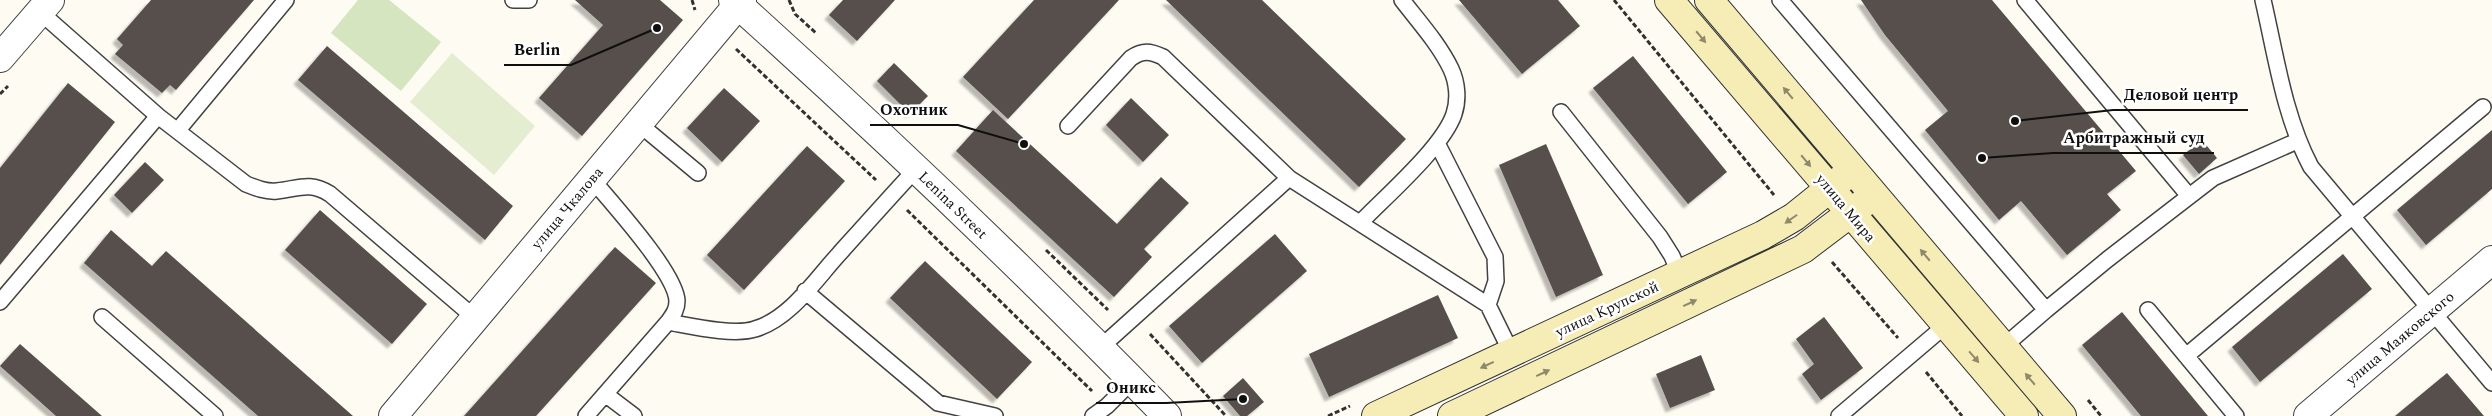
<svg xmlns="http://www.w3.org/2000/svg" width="2492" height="416" viewBox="0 0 2492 416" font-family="Spectral,serif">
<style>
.green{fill:#d4e5bf}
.pitch{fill:#e4edd0}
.building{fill:#56504c;filter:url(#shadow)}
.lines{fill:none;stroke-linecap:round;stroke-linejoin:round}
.service-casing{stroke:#424242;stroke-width:18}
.minor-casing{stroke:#424242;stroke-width:30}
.tertiary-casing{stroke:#424242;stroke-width:30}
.secondary-casing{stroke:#313131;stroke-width:30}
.path{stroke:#313131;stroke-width:3;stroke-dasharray:5 2.5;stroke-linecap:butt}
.service{stroke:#fff;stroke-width:15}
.minor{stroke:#fff;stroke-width:28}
.tertiary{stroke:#fff;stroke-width:28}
.secondary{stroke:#f6ecb5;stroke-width:28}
.oneway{fill:#8e896a}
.labels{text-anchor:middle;stroke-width:5;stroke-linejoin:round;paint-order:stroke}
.street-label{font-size:15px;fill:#0f0f0f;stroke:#fff}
.leader{fill:none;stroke:#0f0f0f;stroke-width:2}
.callout-dot{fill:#0f0f0f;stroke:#fff;stroke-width:2}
.callout-label{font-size:16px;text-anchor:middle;font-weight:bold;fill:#0f0f0f;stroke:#fff;stroke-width:5;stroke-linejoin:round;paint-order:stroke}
</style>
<defs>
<filter id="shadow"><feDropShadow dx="-4.5" dy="4.5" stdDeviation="1" flood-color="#0004"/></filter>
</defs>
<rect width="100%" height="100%" fill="#fdfbf2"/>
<path class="green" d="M 358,0 L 389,0 L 441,42 L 401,91 L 331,33 Z"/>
<path class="pitch" d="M 452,53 L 535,126 L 494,175 L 410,102 Z"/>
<path class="building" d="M 151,0 L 254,0 L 176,90 L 170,85 L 162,93 L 115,54 L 123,45 L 117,39 Z
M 575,0 L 660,0 L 683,20 L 582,136 L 539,98 L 603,25 Z
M 843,0 L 895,0 L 857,41 L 829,15 Z
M 1034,0 L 1119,0 L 1008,119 L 963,77 Z
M 1166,0 L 1262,0 L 1406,139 L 1359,187 Z
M 1459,0 L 1558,0 L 1580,26 L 1522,74 Z
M 1861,0 L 1992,0 L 2136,171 L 2107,194 L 2121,210 L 2067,255 L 2021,201 L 1999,220 L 1925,130 L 1948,111 L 1885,35 Z
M 327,46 L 513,206 L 485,240 L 298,80 Z
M 1633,56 L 1727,172 L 1688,204 L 1593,88 Z
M 894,63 L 928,96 L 910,114 L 877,81 Z
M 68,83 L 115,122 L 0,265 L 0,168 Z
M 724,88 L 760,121 L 722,162 L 687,128 Z
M 1131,98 L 1169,135 L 1143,162 L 1106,125 Z
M 993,110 L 1117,224 L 1161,177 L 1189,203 L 1144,249 L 1152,257 L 1114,297 L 956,151 Z
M 2492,130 L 2492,189 L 2426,245 L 2397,210 Z
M 2202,140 L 2217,158 L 2199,174 L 2183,155 Z
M 1546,144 L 1603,275 L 1556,297 L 1499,165 Z
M 807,146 L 845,181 L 744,290 L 707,255 Z
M 145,162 L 164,180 L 132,213 L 114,195 Z
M 320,210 L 427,304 L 392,344 L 285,250 Z
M 111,230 L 152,266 L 166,251 L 353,416 L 258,416 L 84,263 Z
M 1275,234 L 1307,271 L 1202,363 L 1169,326 Z
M 615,247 L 656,283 L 536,416 L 464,416 Z
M 2343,254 L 2372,289 L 2260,382 L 2232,347 Z
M 925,261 L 1032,362 L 997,399 L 890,298 Z
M 1438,295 L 1458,338 L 1329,397 L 1309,354 Z
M 2122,312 L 2208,416 L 2141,416 L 2082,345 Z
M 1824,317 L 1863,368 L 1821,400 L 1802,374 L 1814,364 L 1796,339 Z
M 20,344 L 102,416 L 56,416 L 0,366 Z
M 1701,355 L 1715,390 L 1670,408 L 1656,374 Z
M 2447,373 L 2484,416 L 2395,416 Z
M 1243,378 L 1264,402 L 1247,416 L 1240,416 L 1223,396 Z"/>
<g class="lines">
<defs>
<path id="service" d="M 513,0 L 529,0
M 1780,0 L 2046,310 L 2108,259 L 2213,178 L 2297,141
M 2025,0 L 2189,196
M 2263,0 C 2276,56 2284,116 2311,167 L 2492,383
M 40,12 L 158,116 L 246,184 C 256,188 266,192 277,191 C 298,189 309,181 330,194 L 475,318
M 1561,112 L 1660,237 L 1672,256 L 1680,275
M 638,123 L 698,173
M 1068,126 L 1131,58 C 1143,50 1150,51 1163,57 L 1289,178 L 1488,305 L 1512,354
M 178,130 L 286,0
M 1437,143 L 1495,257 L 1496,281 L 1488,305
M 1360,223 C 1386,196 1443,147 1454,114 C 1459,99 1457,82 1451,69 C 1439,44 1419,22 1402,0
M 805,291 L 938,403 L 995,416
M 0,302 L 158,116
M 2148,310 L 2236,416
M 102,317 L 215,416
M 668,322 C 691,326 734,336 755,329 C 790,319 816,279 839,254 C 865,225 890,197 916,169
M 1101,347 L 1289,178
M 2003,347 L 2046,310
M 2186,356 L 2483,107
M 605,394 L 634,416
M 586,416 L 668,322 C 673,315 677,310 677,301 C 676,273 611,202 591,178
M 1093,416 L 1107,406 L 1133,380
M 1839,416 L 1946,325"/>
<path id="minor" d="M 0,58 L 50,0
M 393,416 L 742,0
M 2308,416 L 2492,260"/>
<path id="tertiary" d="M 733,0 C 882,134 1028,273 1167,416"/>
<path id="secondary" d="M 1669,0 L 2024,416
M 1709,0 L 2062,416
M 1376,416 L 1763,235 L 1794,217 L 1844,177
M 1452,416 L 1803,249 L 1865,202"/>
</defs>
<use href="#service" class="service-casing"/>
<use href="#minor" class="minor-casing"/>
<use href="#tertiary" class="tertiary-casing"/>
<use href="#secondary" class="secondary-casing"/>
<path class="path" d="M 692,0 L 695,10
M 789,0 L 795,14 L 816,33
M 1614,0 L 1774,195
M 736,49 L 876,180
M 0,94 L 8,86
M 907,210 L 1092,391
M 1046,250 L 1108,310
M 1832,262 L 1898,338
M 1150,334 L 1226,416
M 1926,372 L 1962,416
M 2088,400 L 2101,416
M 1328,416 L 1350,406"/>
<use href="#service" class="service"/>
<use href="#minor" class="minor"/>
<use href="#tertiary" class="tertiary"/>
<use href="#secondary" class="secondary"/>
</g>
<defs><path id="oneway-solid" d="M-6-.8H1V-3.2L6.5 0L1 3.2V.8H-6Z" transform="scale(1.25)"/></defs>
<g class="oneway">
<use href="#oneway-solid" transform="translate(1701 37) rotate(50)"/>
<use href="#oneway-solid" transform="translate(1788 93) rotate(-130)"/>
<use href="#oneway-solid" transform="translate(1806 161) rotate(50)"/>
<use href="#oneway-solid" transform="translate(1791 219) rotate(145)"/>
<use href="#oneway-solid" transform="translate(1925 255) rotate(-130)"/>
<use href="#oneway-solid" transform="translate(1690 303) rotate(-25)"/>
<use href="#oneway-solid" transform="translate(1974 357) rotate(49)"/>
<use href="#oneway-solid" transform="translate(1487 365) rotate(155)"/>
<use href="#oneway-solid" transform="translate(1543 373) rotate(-25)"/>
<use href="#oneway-solid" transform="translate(2030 379) rotate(-130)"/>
</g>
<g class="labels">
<g class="street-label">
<text transform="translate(953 205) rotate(44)" y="5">Lenina Street</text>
<text transform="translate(567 208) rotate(-50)" y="5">улица Чкалова</text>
<text transform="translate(1846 208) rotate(50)" y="5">улица Мира</text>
<text transform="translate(1607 309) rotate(-25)" y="5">улица Крупской</text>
<text transform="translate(2400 338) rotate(-40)" y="5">улица Маяковского</text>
</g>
</g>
<path class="leader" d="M657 28L571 65H504M2015 121L2113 110H2248M1024 144L958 125H870M1982 158L2053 153H2214M1243 399L1166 403H1096"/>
<g class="callout-dot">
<circle cx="657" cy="28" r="5"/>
<circle cx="2015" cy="121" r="5"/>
<circle cx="1024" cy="144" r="5"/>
<circle cx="1982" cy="158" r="5"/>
<circle cx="1243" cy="399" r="5"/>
</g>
<g class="callout-label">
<text x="537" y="55">Berlin</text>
<text x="2181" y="100">Деловой центр</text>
<text x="914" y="115">Охотник</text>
<text x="2134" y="143">Арбитражный суд</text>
<text x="1131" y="393">Оникс</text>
</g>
</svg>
